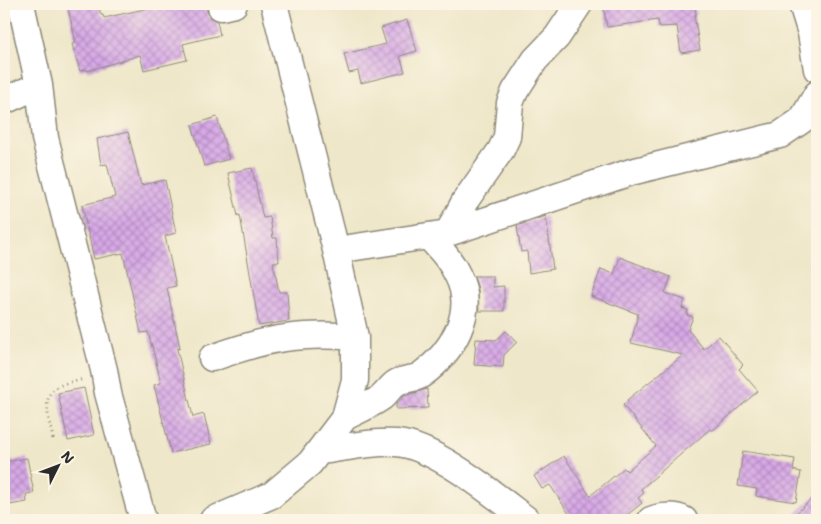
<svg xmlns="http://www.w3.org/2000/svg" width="821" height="524" viewBox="0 0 821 524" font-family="'Shantell Sans',sans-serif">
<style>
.building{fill:url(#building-cross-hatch)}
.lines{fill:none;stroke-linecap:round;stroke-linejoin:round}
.minor-casing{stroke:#8d897a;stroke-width:29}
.path{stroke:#8d897a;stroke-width:3;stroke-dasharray:1 4;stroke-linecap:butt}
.minor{stroke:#fff;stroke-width:26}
</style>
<defs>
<pattern id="building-cross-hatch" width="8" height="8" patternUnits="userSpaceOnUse" patternTransform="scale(1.25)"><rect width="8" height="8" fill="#d7a8e7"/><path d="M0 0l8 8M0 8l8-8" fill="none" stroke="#af89bb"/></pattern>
</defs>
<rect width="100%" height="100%" fill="#fcf5e5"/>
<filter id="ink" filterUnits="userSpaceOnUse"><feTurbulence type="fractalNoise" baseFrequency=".02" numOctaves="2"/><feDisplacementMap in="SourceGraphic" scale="10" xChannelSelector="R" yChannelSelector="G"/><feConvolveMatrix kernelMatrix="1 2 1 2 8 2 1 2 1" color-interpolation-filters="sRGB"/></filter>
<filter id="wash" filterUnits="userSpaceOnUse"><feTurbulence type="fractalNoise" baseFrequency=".0096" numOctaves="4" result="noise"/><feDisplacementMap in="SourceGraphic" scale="20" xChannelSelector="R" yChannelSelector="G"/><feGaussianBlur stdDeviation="1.12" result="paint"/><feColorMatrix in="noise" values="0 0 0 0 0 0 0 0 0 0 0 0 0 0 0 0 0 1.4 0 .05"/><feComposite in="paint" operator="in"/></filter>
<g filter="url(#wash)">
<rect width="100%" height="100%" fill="#efe7c9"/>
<g id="blocks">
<path class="building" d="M 67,4 L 98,4 L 101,15 L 103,15 L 104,18 L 167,4 L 207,4 L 207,11 L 210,18 L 217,21 L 220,35 L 183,44 L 187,60 L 144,70 L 140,55 L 87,71 L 86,69 L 80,71 L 72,44 L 76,43 Z
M 603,4 L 695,4 L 696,15 L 694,15 L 700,50 L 681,53 L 677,26 L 659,27 L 658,20 L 607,27 Z
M 407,20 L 417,51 L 400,56 L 405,72 L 361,83 L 358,71 L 349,73 L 344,54 L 386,44 L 381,28 Z
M 217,117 L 229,159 L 204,166 L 192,125 Z
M 128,132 L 141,185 L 165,180 L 176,233 L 165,236 L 176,286 L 167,288 L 180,348 L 177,349 L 193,417 L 204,414 L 211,444 L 171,453 L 154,385 L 161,383 L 154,354 L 148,332 L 141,333 L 123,253 L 94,259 L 82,205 L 115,197 L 107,164 L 101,165 L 97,139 Z
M 252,168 L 263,218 L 270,217 L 273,238 L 277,238 L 279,262 L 273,262 L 279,292 L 287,292 L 289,321 L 259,326 L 240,215 L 238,216 L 228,173 Z
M 546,216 L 553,269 L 529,273 L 527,251 L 521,252 L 517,226 Z
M 620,257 L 671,277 L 665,293 L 685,300 L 682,308 L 688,310 L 687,315 L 693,317 L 688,330 L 704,349 L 719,336 L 743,365 L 739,369 L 758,391 L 712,431 L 710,429 L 641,489 L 644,493 L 638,498 L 642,503 L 621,520 L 573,520 L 550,485 L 542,489 L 534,476 L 564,456 L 590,496 L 624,468 L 627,471 L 656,446 L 623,405 L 628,401 L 627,400 L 683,355 L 631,343 L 638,314 L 591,296 L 601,269 L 614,274 Z
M 474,276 L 493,276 L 493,287 L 504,286 L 504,311 L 479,311 L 478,289 Z
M 506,331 L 517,342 L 504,355 L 503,367 L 474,365 L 476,339 L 496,340 Z
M 84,388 L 94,435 L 68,441 L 58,393 Z
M 427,389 L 428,408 L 396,409 L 396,405 L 404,396 Z
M 743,451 L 795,459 L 793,470 L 801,472 L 796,502 L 756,496 L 757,489 L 738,486 Z
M 27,458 L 34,493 L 26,494 L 27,502 L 9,505 L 7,498 L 4,498 L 4,462 Z
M 817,494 L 817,520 L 789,520 Z"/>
</g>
</g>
<g filter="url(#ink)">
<use href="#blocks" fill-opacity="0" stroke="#8d897a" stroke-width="1"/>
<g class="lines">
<defs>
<path id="minor" d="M 802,4 L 811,33 L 817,69
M 221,7 L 234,4
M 39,85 L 45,138 L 104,370 L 108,393 L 143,520
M 4,101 L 39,85 L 21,4
M 448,233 L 465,201 L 501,150 L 507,137 L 510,103 L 515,91 L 535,60 L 557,37 L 579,4
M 336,250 L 448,233 L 631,172 L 780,135 L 802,120 L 817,94
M 212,358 C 264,339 299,332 355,337
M 345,417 C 357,411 371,405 382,397 C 387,393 390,387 396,383 C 403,378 414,380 421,375 C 451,354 477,313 458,276 C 451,260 440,249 428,236
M 321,451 C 344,448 374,441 397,443 C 435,446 497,497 527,520
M 213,520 L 272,495 L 310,463 L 345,417 L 355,380 L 355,337 L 336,250 L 274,4
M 651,520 C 660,516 675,515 684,520"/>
</defs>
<use href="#minor" class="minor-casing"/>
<path class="path" d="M 53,439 C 51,426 41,399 54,389 C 61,383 74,382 84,379"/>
<use href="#minor" class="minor"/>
</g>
</g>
<rect width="821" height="524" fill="none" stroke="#fcf5e5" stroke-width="20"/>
<g transform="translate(58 466) rotate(48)" stroke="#fcf5e5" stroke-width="4" paint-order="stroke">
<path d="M0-4L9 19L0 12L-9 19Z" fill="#2b2b2b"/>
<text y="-8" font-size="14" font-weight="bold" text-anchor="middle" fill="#2b2b2b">N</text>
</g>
</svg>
